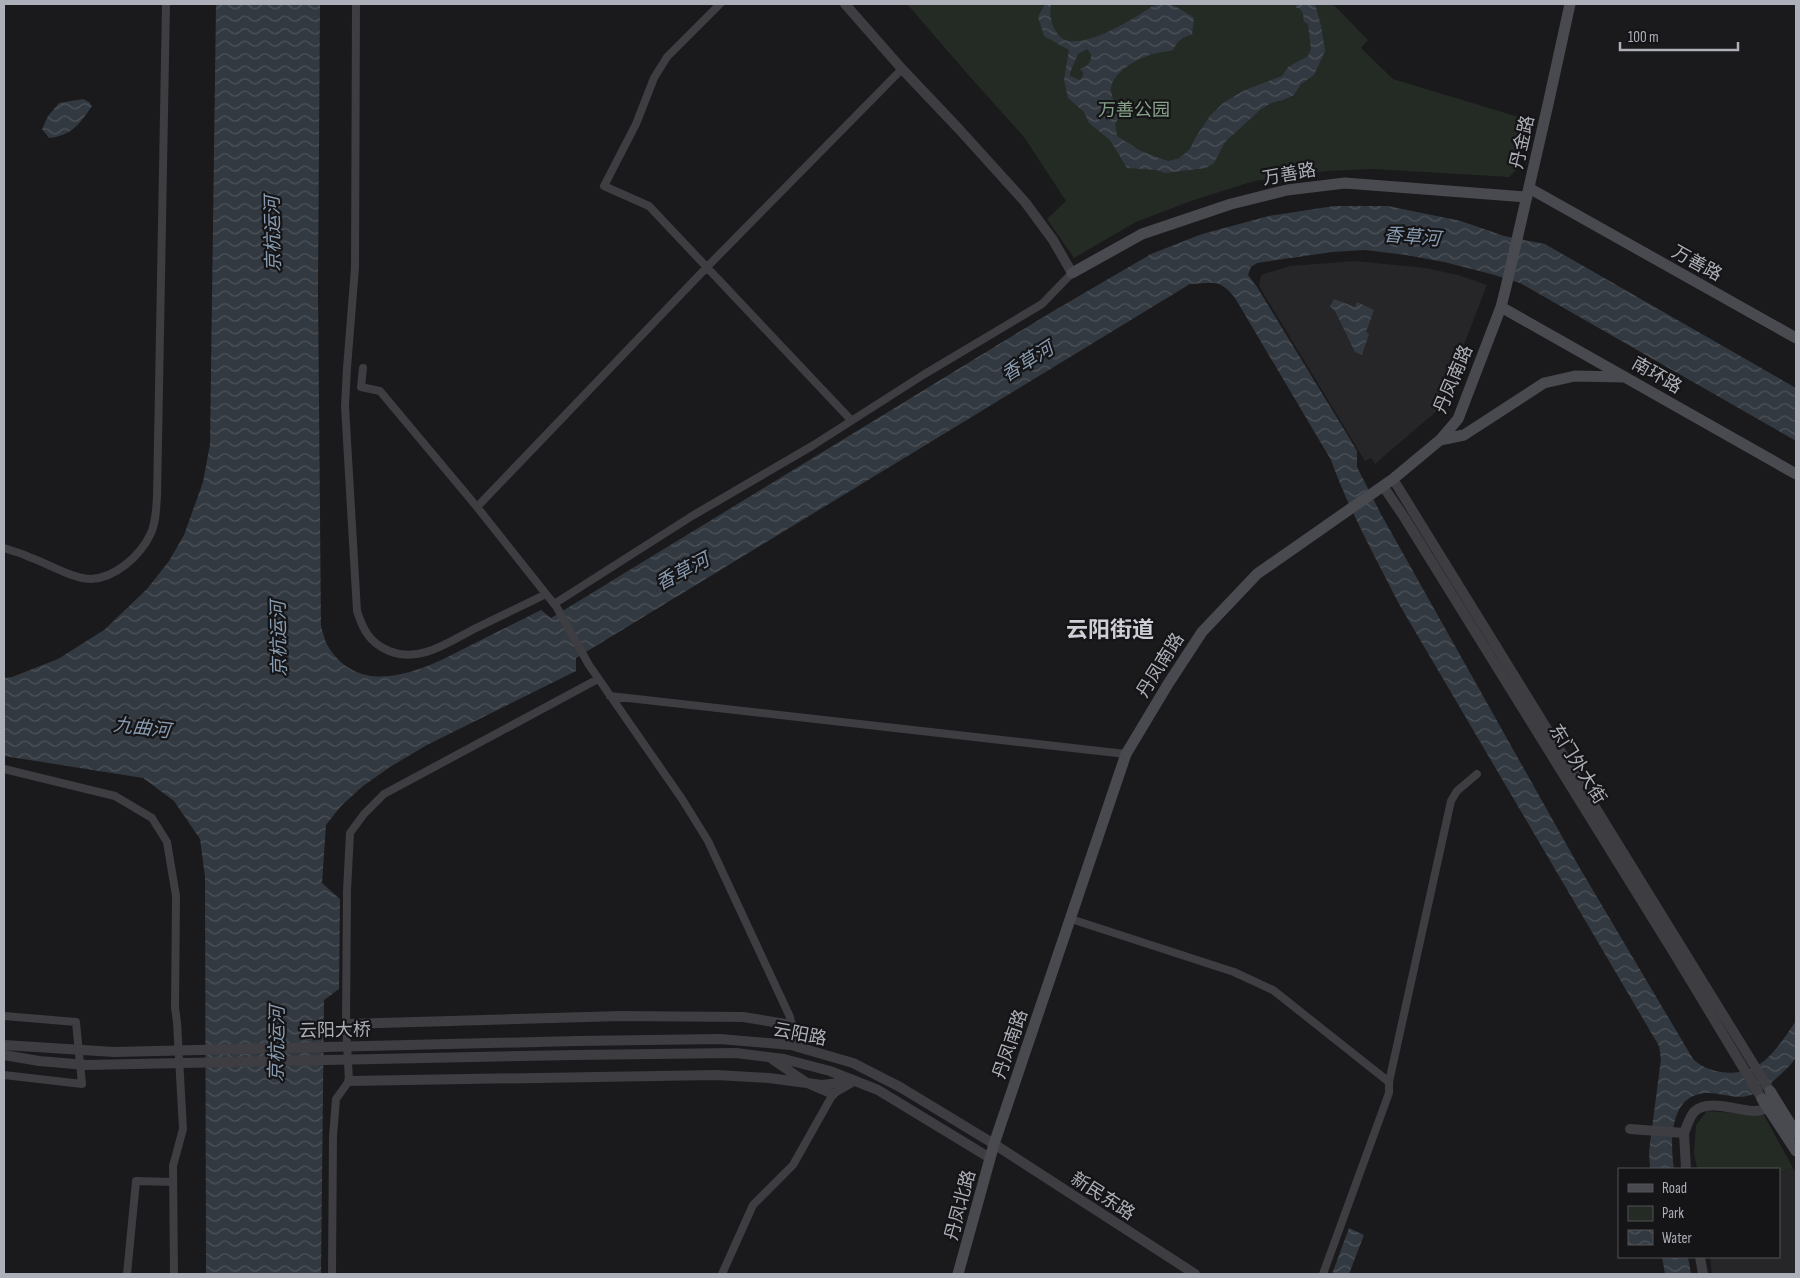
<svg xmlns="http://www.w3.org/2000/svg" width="1800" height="1278" viewBox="0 0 1800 1278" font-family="'Sofia Sans Condensed','Noto Sans SC',sans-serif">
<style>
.built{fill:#262628}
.green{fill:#242b25}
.water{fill:url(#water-waves);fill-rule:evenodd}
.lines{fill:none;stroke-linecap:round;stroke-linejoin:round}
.minor{stroke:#3d3d42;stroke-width:8}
.tertiary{stroke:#3d3d42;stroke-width:10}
.secondary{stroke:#494a50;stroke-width:11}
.tertiary-bridge{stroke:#3d3d42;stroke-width:10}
.labels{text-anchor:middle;stroke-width:4.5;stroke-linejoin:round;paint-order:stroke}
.park-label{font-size:18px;fill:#86a28a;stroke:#151416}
.street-label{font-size:18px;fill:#adb0b9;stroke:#151416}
.water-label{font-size:19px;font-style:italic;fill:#889bb0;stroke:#151416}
.district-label{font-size:22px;font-weight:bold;fill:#cecfd6;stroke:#151416}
</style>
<defs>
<pattern id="water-waves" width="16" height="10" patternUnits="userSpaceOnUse" patternTransform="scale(1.25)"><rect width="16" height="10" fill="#333940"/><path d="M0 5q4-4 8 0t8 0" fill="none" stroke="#4e535a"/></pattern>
</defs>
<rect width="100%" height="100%" fill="#1a191b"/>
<path class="built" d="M 1355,261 L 1426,268 L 1458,275 L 1487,285 L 1439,409 L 1375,464 L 1371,458 L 1365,461 L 1259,286 L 1261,275 L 1290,266 Z
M 1793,1168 L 1796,1173 L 1796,1274 L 1712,1274 L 1710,1257 L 1779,1257 L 1779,1173 Z"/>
<path class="green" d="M 907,4 L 1333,4 L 1368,40 L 1361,48 L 1393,79 L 1525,119 L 1519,167 L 1509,177 L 1373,169 L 1326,171 L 1254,181 L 1191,201 L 1136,222 L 1074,258 L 1047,219 L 1066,201 L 1024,137 L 971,78 Z
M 1707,1111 L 1764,1115 L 1793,1168 L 1779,1173 L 1779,1169 L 1697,1169 L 1694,1153 L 1696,1125 Z"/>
<path class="water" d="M 216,4 L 320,4 L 318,290 L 321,626 C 323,633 325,642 329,648 C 364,701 427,668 469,646 C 493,634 517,622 541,610 L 551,618 L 1050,313 L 1151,254 L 1202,234 L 1269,216 L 1334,206 L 1388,206 L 1461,221 L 1504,236 L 1545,244 L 1796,388 L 1796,441 L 1520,283 L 1491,274 L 1444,262 L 1406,255 L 1365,250 L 1332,252 L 1257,263 L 1251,267 L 1248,275 L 1257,287 L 1350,439 L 1357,451 L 1357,467 L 1382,516 L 1578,865 L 1693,1059 C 1702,1067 1709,1070 1721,1072 C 1761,1078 1776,1049 1796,1021 C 1796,1029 1799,1048 1796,1056 C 1794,1063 1784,1071 1779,1076 C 1769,1085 1761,1093 1747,1096 C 1735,1099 1720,1093 1708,1093 C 1669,1093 1670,1142 1674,1169 L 1650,1169 L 1649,1151 L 1661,1059 L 1659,1046 L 1399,604 C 1375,557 1349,510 1331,460 L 1235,298 C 1219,278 1214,283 1190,284 L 576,658 L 576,671 L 427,745 L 390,767 L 363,786 L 341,806 L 326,825 L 322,883 L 340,899 L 339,989 L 324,1000 L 321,1274 L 206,1274 L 205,877 L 200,839 L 174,801 L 143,778 L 4,756 L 4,678 L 12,677 L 58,659 L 104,630 L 147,589 L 169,561 L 184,535 L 203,482 L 210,444 Z
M 1045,4 L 1051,4 C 1049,13 1051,25 1057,33 C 1071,56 1122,25 1139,15 C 1145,11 1153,5 1159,4 C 1172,2 1184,11 1194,18 L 1192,35 C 1181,37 1178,41 1173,50 C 1166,52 1160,52 1153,54 C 1138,58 1110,73 1111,91 C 1112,96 1117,114 1119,118 L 1115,123 L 1117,136 L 1139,150 L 1156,157 L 1168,161 L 1178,159 L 1189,150 L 1197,135 L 1210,116 L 1223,103 L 1245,90 L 1282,76 L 1288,67 L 1308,56 L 1311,49 L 1308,24 L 1304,22 L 1303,13 L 1299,8 L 1296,8 L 1296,4 L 1315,4 L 1321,26 L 1325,51 L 1314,75 L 1301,84 L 1294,95 L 1283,100 L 1271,103 L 1261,109 L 1225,142 L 1214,163 L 1206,168 L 1165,173 L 1157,170 L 1127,168 L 1110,140 L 1089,123 L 1084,112 L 1068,98 L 1064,80 L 1069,50 L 1044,36 L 1038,17 ZM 1087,49 L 1091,54 C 1092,63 1087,66 1080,69 L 1083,72 L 1083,76 L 1080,80 L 1070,76 C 1069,73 1076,59 1078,54 Z
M 83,99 L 89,102 L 92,106 C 80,124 71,136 49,138 L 42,129 L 48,116 L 59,103 Z
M 1334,299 L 1355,307 L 1357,302 L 1374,310 L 1366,332 L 1369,334 L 1362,355 L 1355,352 L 1335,311 L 1330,306 Z
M 1349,1228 L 1364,1235 L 1349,1274 L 1332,1274 Z
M 1662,1257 L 1688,1257 L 1691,1274 L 1665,1274 Z"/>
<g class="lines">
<path class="minor" d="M 356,4 L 355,268 L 347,368 L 345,406 L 357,611 C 363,630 370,643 389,651 C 420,663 447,643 474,629 C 498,617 522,606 546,594
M 720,4 L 667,57 L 654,78 L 636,124 L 604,186 L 649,206 L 851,420
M 363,368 L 361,387 L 380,391 L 477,507 L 546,594 L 556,606 L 589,665 L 682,799 L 708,841 L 790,1017 L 796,1047
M 477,507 L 707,267 L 902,69
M 4,548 C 12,551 21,553 29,557 C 47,563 73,579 91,579 C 115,578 140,556 150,535 C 156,524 156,509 157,497 L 166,4
M 554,604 L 692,516 L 812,446 L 923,375 L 1042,304 L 1072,273
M 610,696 L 1126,754
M 4,769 L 115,796 L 152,818 L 167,842 L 176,896 L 175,1008 L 177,1022 L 183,1129 L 173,1166 L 174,1274
M 1071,919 L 1234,972 L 1273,990 L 1389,1082 L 1389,1093 L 1323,1274
M 4,1016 L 76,1022 L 82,1084 L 4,1075
M 1389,1082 L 1451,801 L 1457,791 L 1477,774
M 127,1274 L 136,1181 L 173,1182
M 332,1274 L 333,1136 L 336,1099 L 349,1081 L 346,1024 L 347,891 L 350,833 L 364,814 L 384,794 L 598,679
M 722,1274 L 753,1205 L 793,1165 L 833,1094 L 852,1083"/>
<path class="tertiary" d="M 845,4 L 902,69 L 958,128 L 1025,202 L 1053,240 L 1072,273
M 1393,479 L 1770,1091
M 1383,486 L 1404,517 L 1674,953 L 1762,1099
M 346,1024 L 621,1016 L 743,1017 L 792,1025
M 577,1041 L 720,1039 L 791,1045 L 853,1063 L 900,1087 L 994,1144 L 1195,1274
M 575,1055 L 736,1053 L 784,1059 L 830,1071 L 878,1090 L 990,1158
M 772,1059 L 807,1083 L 833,1094
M 349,1081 L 716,1075 L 769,1078 L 822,1085 L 856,1081
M 1630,1129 L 1684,1133 C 1687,1126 1689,1118 1694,1112 C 1707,1098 1739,1111 1755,1111 C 1762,1111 1768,1108 1774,1104
M 1684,1133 L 1686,1169
M 1700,1257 L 1703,1274"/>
<path class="secondary" d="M 1529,188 L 1796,338
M 1072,273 L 1142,234 L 1231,204 L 1287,190 L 1345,183 L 1527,197
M 1501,307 L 1796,474
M 1440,440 L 1464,435 L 1544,383 L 1575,376 L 1624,377
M 1770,1091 L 1796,1133
M 1762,1099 L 1796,1151
M 958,1274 L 994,1144 L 1126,754 L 1168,684 L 1202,632 L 1257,574 L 1393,479 L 1440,440 L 1458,419 L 1501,307 L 1506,287 L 1549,100 L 1570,4"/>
<path class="tertiary-bridge" d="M 4,1045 L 114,1052 L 577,1041
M 4,1055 L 39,1061 L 86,1065 L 575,1055"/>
</g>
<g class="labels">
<g class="park-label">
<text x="1134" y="116">万善公园</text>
</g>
<g class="street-label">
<text transform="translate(1522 142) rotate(-77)" y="6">丹金路</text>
<text transform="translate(1289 174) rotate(-10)" y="6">万善路</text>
<text transform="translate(1697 263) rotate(29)" y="6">万善路</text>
<text transform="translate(1657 375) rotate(30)" y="6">南环路</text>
<text transform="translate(1453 379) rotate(-67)" y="6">丹凤南路</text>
<text transform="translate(1160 665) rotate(-58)" y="6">丹凤南路</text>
<text transform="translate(1578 764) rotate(58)" y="6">东门外大街</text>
<text transform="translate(335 1030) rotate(-1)" y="6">云阳大桥</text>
<text transform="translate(800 1034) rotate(11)" y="6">云阳路</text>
<text transform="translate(1010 1044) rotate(-71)" y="6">丹凤南路</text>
<text transform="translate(1103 1196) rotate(33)" y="6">新民东路</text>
<text transform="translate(960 1205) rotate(-75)" y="6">丹凤北路</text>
</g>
<g class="water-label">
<text transform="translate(272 234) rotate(-91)" y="7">京杭运河</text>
<text transform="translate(1412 236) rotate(5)" y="7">香草河</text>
<text transform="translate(1027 361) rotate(-32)" y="7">香草河</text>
<text transform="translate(682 571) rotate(-28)" y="7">香草河</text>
<text transform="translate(278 639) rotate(-91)" y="7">京杭运河</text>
<text transform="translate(142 727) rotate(7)" y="7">九曲河</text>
<text transform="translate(276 1044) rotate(-89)" y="7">京杭运河</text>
</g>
<g class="district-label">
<text x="1110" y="637">云阳街道</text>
</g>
</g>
<rect width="1800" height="1278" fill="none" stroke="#adb0b9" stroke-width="10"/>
<rect x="1618" y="1168" width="162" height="90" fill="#151416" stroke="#525257"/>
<rect x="1628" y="1184" width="25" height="8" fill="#494a50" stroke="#525257"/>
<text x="1662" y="1193" font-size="15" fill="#adb0b9">Road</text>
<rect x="1628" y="1206" width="25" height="15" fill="#242b25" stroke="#525257"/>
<text x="1662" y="1218" font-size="15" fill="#adb0b9">Park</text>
<rect x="1628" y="1230" width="25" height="15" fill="url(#water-waves)" stroke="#525257"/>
<text x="1662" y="1243" font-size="15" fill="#adb0b9">Water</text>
<path d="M1620 42v8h118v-8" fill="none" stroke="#adb0b9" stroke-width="2.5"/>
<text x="1628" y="42" font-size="15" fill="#adb0b9" stroke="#151416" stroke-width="4" paint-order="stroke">100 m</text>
</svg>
